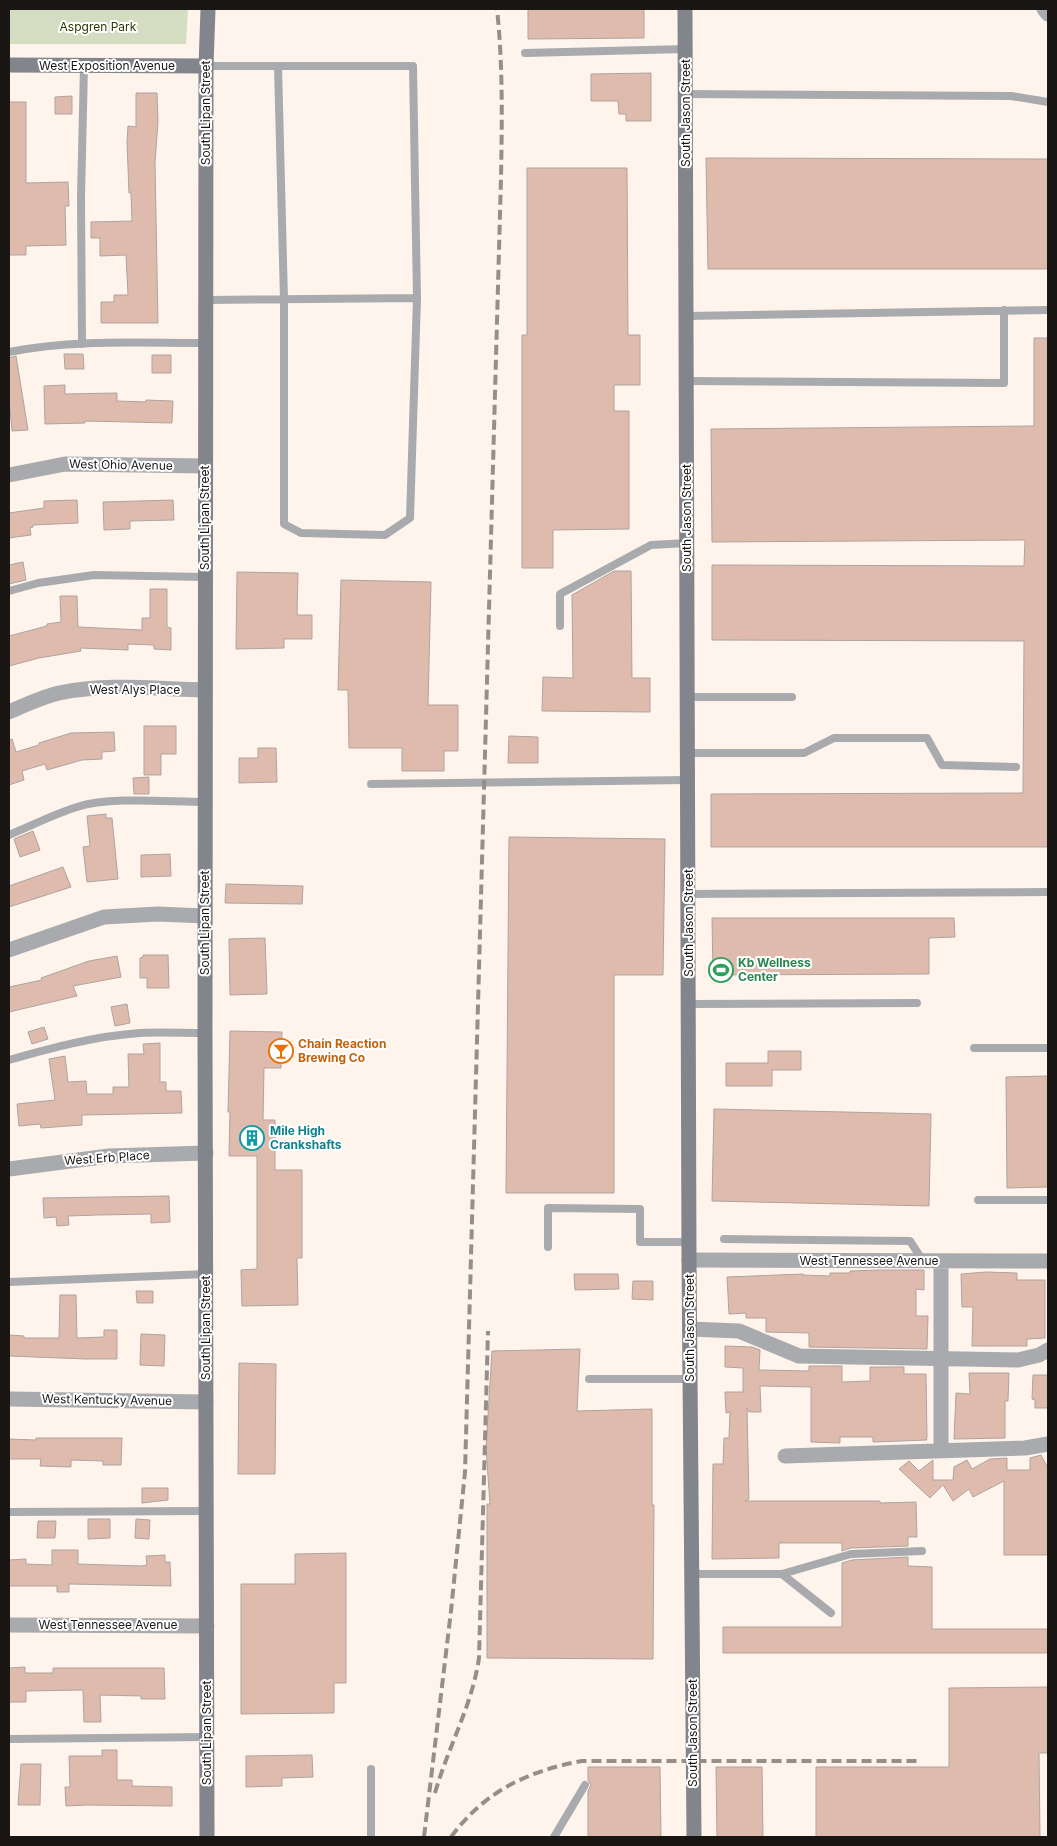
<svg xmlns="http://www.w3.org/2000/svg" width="1057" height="1846" viewBox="0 0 1057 1846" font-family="Inter,sans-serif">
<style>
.green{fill:#d4dcc1}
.building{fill:#dfbbae;stroke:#afa39f}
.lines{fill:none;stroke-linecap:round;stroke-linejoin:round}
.lane{stroke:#a8aaae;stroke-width:8}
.street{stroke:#a8aaae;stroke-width:15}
.secondary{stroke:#83858c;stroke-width:15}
.rail{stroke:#968f89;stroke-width:4;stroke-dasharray:10 5;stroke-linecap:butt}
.labels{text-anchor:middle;stroke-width:4;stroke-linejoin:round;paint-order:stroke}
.park-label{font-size:12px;fill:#2e3802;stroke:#fff}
.street-label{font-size:12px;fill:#191613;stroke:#fff}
.leisure-label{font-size:12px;font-weight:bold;fill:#27864d;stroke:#fff;text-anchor:start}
.food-label{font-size:12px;font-weight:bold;fill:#c56008;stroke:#fff;text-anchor:start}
.culture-label{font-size:12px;font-weight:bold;fill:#0d838f;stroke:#fff;text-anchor:start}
</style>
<rect width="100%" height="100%" fill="#fef4ec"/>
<path class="green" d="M 9,9 L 188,9 L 186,44 L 9,44 Z"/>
<path class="building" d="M 528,9 L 644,9 L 644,38 L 528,39 Z
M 651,73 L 651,121 L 626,121 L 626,114 L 619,114 L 618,101 L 591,101 L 591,74 Z
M 136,93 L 157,93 L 158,121 L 155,163 L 158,323 L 101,323 L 101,302 L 114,302 L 114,295 L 128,295 L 126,255 L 100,256 L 100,238 L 91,238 L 91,222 L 132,221 L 131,193 L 129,193 L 127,142 L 128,126 L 136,127 Z
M 72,96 L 72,114 L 55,114 L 55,97 Z
M 9,102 L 26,102 L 26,183 L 68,182 L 69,206 L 65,206 L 66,245 L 26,246 L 26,255 L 9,255 Z
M 706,158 L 1048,159 L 1048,269 L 708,269 Z
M 527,168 L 627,168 L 628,335 L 640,335 L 640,385 L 614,385 L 614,411 L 629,411 L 629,529 L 553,530 L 553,568 L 522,568 L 522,335 L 527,335 Z
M 1034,338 L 1048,338 L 1048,847 L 711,847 L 711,794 L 1023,793 L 1024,641 L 712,640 L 712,565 L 1024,566 L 1025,540 L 712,542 L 711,429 L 1034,426 Z
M 64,354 L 83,354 L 84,369 L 65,369 Z
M 152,355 L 171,355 L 171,373 L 152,373 Z
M 16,356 L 28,430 L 12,431 L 9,399 L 9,358 Z
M 65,385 L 65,394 L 117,393 L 117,401 L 146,402 L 146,400 L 173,401 L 172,423 L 85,421 L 85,423 L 45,424 L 44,386 Z
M 77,500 L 78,523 L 33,525 L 33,527 L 30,528 L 31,535 L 9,538 L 9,513 L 44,508 L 44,501 Z
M 173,500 L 174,520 L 130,521 L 130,529 L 104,530 L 103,502 Z
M 23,562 L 26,580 L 9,584 L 9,565 Z
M 614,571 L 631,571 L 632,678 L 650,678 L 650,712 L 542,711 L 543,677 L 573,678 L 572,595 Z
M 237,572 L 298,573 L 297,615 L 312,615 L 312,639 L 284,639 L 284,648 L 236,649 Z
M 341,580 L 431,582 L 428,705 L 458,705 L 458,751 L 444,751 L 444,771 L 402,771 L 402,748 L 349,748 L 348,690 L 338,690 Z
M 150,589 L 167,589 L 167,627 L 171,628 L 171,650 L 154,649 L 154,645 L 128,644 L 128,650 L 80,648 L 81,651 L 39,658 L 9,666 L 9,636 L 47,626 L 47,624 L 61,622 L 60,596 L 77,596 L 78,627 L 142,630 L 142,618 L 150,618 Z
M 144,726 L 176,726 L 176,754 L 161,754 L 161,775 L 144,775 Z
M 114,732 L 115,751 L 102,752 L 102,759 L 82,760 L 47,770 L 45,764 L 22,771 L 24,780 L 9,785 L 9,740 L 12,739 L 16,752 L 39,745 L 39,743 L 71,733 Z
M 509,736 L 538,737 L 538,763 L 508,763 Z
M 258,748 L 276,748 L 277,782 L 239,783 L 239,758 L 258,758 Z
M 149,777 L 149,794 L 134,794 L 133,778 Z
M 106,814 L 106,818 L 112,818 L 118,879 L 87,882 L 83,847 L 90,846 L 87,816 Z
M 33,831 L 40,850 L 20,857 L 14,839 Z
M 509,837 L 665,839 L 663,975 L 614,975 L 614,1193 L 506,1193 Z
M 170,854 L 171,876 L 141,877 L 141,855 Z
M 63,867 L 71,887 L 9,907 L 9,886 Z
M 226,884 L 303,886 L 302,904 L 225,903 Z
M 712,918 L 954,918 L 955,937 L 929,938 L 929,974 L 713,975 Z
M 265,938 L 267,994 L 230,995 L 229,939 Z
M 143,955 L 168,955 L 169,988 L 147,988 L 147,978 L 140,978 L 140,958 L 143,957 Z
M 117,956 L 121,977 L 73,986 L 77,996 L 9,1012 L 9,987 L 42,980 L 41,978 L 89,961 Z
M 127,1004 L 130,1023 L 115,1026 L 111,1007 Z
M 44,1027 L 48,1039 L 32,1044 L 28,1032 Z
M 230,1031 L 282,1032 L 281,1068 L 264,1068 L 263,1120 L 275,1120 L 275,1170 L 302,1170 L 302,1258 L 297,1258 L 298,1305 L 242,1306 L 241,1270 L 257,1269 L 257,1156 L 229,1156 L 230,1112 L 228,1112 Z
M 160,1043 L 160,1082 L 166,1082 L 166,1091 L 181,1091 L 182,1113 L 82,1115 L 82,1125 L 41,1128 L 40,1124 L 19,1126 L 17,1104 L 55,1100 L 49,1059 L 65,1056 L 68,1082 L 86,1081 L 87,1094 L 113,1094 L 113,1087 L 129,1087 L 128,1054 L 144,1054 L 143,1044 Z
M 768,1051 L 801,1051 L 801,1070 L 772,1070 L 772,1086 L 726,1086 L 726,1063 L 768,1063 Z
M 1048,1076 L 1048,1187 L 1007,1188 L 1006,1077 Z
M 714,1109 L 931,1114 L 929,1206 L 712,1201 Z
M 169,1196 L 170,1222 L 151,1223 L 151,1214 L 97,1215 L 68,1216 L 69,1225 L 57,1226 L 56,1217 L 44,1218 L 43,1198 Z
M 879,1270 L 924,1270 L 924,1290 L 916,1289 L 916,1316 L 928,1316 L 927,1349 L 809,1347 L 809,1333 L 766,1332 L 766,1318 L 746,1318 L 746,1313 L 729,1314 L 727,1277 L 803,1274 L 803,1275 L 830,1276 L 830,1273 L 850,1273 L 850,1271 Z
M 986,1272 L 1017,1273 L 1017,1280 L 1045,1280 L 1045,1338 L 1027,1339 L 1027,1346 L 972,1346 L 973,1307 L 962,1307 L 961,1274 Z
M 574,1274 L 618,1274 L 619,1289 L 575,1290 Z
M 633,1281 L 653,1281 L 653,1300 L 632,1299 Z
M 136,1291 L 153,1291 L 153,1303 L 137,1303 Z
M 60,1295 L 76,1295 L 77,1338 L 104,1337 L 104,1330 L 117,1330 L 117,1359 L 86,1359 L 9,1356 L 9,1335 L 24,1336 L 24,1338 L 59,1338 Z
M 141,1334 L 165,1335 L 164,1366 L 140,1365 Z
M 725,1346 L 752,1347 L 760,1350 L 759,1370 L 809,1371 L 809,1366 L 842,1366 L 842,1382 L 870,1381 L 870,1367 L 904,1367 L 904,1374 L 926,1374 L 927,1438 L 926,1438 L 927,1440 L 873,1442 L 873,1437 L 840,1437 L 840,1443 L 811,1442 L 811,1387 L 760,1386 L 761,1412 L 749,1412 L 747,1408 L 749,1499 L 745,1501 L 880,1501 L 880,1503 L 916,1502 L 917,1537 L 908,1537 L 908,1546 L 851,1548 L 842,1551 L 842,1543 L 779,1543 L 779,1558 L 712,1559 L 713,1464 L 723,1464 L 724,1438 L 729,1438 L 730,1412 L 726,1413 L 725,1392 L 743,1392 L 743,1368 L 725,1367 Z
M 580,1349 L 577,1411 L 652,1409 L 652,1505 L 654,1505 L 653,1659 L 487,1658 L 487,1504 L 490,1504 L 486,1448 L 492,1351 Z
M 239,1363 L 276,1364 L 275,1474 L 238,1474 Z
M 969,1373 L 1009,1373 L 1008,1401 L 1005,1401 L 1005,1438 L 954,1439 L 956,1393 L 970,1394 Z
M 1033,1375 L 1048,1375 L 1048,1408 L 1035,1408 L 1035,1400 L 1032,1399 Z
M 36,1438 L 122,1438 L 121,1465 L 103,1465 L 103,1461 L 71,1460 L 71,1467 L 40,1466 L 41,1459 L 9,1459 L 9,1439 L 36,1440 Z
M 1041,1455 L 1048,1468 L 1048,1555 L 1004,1555 L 1004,1481 L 973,1497 L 969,1489 L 953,1501 L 943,1485 L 930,1498 L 899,1469 L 909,1461 L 919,1471 L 933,1460 L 933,1480 L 953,1480 L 954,1467 L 967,1460 L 972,1469 L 990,1459 L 1007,1458 L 1007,1470 L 1030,1470 L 1030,1458 Z
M 142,1488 L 168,1488 L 168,1500 L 142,1503 Z
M 88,1519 L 110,1519 L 110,1538 L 88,1539 Z
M 136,1519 L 150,1520 L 149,1539 L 135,1538 Z
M 38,1521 L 56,1521 L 55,1538 L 37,1538 Z
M 52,1550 L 78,1550 L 78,1564 L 141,1566 L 147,1565 L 146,1556 L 165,1555 L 165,1562 L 170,1562 L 171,1586 L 69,1584 L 69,1592 L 57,1592 L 57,1586 L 9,1586 L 9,1560 L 26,1559 L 26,1564 L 52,1565 Z
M 346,1553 L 346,1683 L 334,1683 L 334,1713 L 241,1714 L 241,1584 L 295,1584 L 295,1554 Z
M 908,1557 L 908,1566 L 932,1567 L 932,1629 L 1048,1629 L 1048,1653 L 723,1653 L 723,1627 L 842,1627 L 842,1563 L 852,1560 Z
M 25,1667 L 25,1673 L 53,1673 L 53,1668 L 164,1668 L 165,1699 L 141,1699 L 141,1696 L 100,1695 L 101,1722 L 84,1722 L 83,1690 L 26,1691 L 26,1702 L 9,1702 L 9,1668 Z
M 1048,1687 L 1048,1753 L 1039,1753 L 1040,1837 L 816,1837 L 816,1767 L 949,1767 L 949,1688 Z
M 102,1750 L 117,1750 L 117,1780 L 132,1780 L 132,1786 L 172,1787 L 172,1806 L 87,1805 L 66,1806 L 65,1787 L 70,1787 L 69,1756 L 102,1756 Z
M 312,1755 L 313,1777 L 282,1778 L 282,1786 L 246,1787 L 246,1756 Z
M 21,1764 L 41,1764 L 40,1805 L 18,1805 Z
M 588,1767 L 660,1767 L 661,1837 L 588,1837 L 588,1791 L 591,1785 L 588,1780 Z
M 716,1767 L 762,1767 L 763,1837 L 717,1837 Z"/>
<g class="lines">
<path class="lane" d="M 525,53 L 686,49
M 278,66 L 284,300 L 284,524 L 301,533 L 385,535 L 410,518 L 417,298
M 686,94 L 1011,96 L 1048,102
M 205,300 L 417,298 L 413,66 L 206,66
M 687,316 L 1048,310
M 82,344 L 81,197 L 84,66
M 9,352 C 73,339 140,343 205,343
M 687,381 L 1004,383 L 1004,310
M 9,591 L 38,583 L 94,575 L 205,577
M 560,626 L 560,594 L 651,545 L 688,543
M 688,697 L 792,697
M 688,753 L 804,753 L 834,738 L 927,738 L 942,765 L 1016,767
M 371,784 L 688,780
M 9,835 C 31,826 54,814 77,807 C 111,796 168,802 205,802
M 689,894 L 1048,892
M 689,1004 L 917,1003
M 974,1048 L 1048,1048
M 9,1060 C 51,1048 95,1036 140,1033 C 161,1032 183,1033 205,1033
M 978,1200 L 1048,1200
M 724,1239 L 910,1241 L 923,1261
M 548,1247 L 548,1208 L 640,1209 L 640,1242 L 689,1242
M 9,1282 L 206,1274
M 589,1379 L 690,1379
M 9,1512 L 207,1511
M 692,1574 L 782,1574 L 851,1554 L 922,1551
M 782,1574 L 831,1613
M 9,1739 L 207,1737
M 371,1837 L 371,1769
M 554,1837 L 585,1785"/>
<path class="street" d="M 1044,9 L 1048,14
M 9,475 L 65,464 L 205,466
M 9,712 C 25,705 42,697 59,693 C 107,683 157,689 205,690
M 9,950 L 104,917 L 158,914 L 205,916
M 9,1169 L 109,1156 L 206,1153
M 689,1260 L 1048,1261
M 690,1329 L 739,1331 L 799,1356 L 1018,1360 L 1039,1355 L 1048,1350
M 9,1399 L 206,1402
M 941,1451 L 941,1261
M 785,1456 L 1025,1448 L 1048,1444
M 9,1625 L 207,1626"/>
<path class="secondary" d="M 685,9 L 689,1260 L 694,1837
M 9,65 L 206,66
M 207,1837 L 205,1033 L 206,66 L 208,9"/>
<path class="rail" d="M 435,1793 C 448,1747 472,1706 479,1658 L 488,1331
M 424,1837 L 451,1611 L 465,1472 L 501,178 C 502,121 503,65 497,9
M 451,1837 C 484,1792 527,1771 582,1761 L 918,1761"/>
</g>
<defs>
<symbol id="stadium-ring" viewBox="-11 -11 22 22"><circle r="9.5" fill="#fff" stroke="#2e9e5b" stroke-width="1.5"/><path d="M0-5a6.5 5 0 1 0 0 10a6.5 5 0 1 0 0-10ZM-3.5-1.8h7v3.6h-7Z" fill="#2e9e5b"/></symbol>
<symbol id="bar-ring" viewBox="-11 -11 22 22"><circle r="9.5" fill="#fff" stroke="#e8710a" stroke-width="1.5"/><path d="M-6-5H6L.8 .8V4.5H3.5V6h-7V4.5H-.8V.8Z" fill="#e8710a"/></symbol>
<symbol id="building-ring" viewBox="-11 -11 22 22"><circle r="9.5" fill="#fff" stroke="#0f9aa8" stroke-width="1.5"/><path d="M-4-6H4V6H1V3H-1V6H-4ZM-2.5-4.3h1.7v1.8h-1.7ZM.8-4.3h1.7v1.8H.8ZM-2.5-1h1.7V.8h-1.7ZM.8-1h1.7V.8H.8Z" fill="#0f9aa8"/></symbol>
</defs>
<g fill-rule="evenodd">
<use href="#stadium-ring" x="707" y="956" width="28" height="28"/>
<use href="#bar-ring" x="267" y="1037" width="28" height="28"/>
<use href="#building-ring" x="238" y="1124" width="28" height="28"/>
</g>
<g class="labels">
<g class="park-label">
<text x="98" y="31">Aspgren Park</text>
</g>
<g class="street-label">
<text x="107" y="70">West Exposition Avenue</text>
<text transform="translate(206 113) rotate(-90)" y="4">South Lipan Street</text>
<text transform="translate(686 113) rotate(-90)" y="4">South Jason Street</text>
<text transform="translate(121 465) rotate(1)" y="4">West Ohio Avenue</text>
<text transform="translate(205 518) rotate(-90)" y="4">South Lipan Street</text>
<text transform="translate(687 518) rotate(-90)" y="4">South Jason Street</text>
<text x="135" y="694">West Alys Place</text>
<text transform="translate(205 923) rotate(-90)" y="4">South Lipan Street</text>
<text transform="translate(689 923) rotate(-90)" y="4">South Jason Street</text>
<text transform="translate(107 1158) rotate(-4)" y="4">West Erb Place</text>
<text x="869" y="1265">West Tennessee Avenue</text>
<text transform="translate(206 1328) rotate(-90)" y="4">South Lipan Street</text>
<text transform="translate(690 1328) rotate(-90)" y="4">South Jason Street</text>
<text transform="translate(107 1400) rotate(1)" y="4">West Kentucky Avenue</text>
<text x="108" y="1629">West Tennessee Avenue</text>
<text transform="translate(207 1733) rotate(-90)" y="4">South Lipan Street</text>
<text transform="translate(693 1733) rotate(-90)" y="4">South Jason Street</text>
</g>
<g class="leisure-label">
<text x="738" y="967">Kb Wellness<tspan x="738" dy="14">Center</tspan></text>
</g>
<g class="food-label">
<text x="298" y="1048">Chain Reaction<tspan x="298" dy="14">Brewing Co</tspan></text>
</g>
<g class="culture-label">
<text x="270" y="1135">Mile High<tspan x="270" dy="14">Crankshafts</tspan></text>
</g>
</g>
<rect width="1057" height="1846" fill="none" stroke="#191613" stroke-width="20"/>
</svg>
